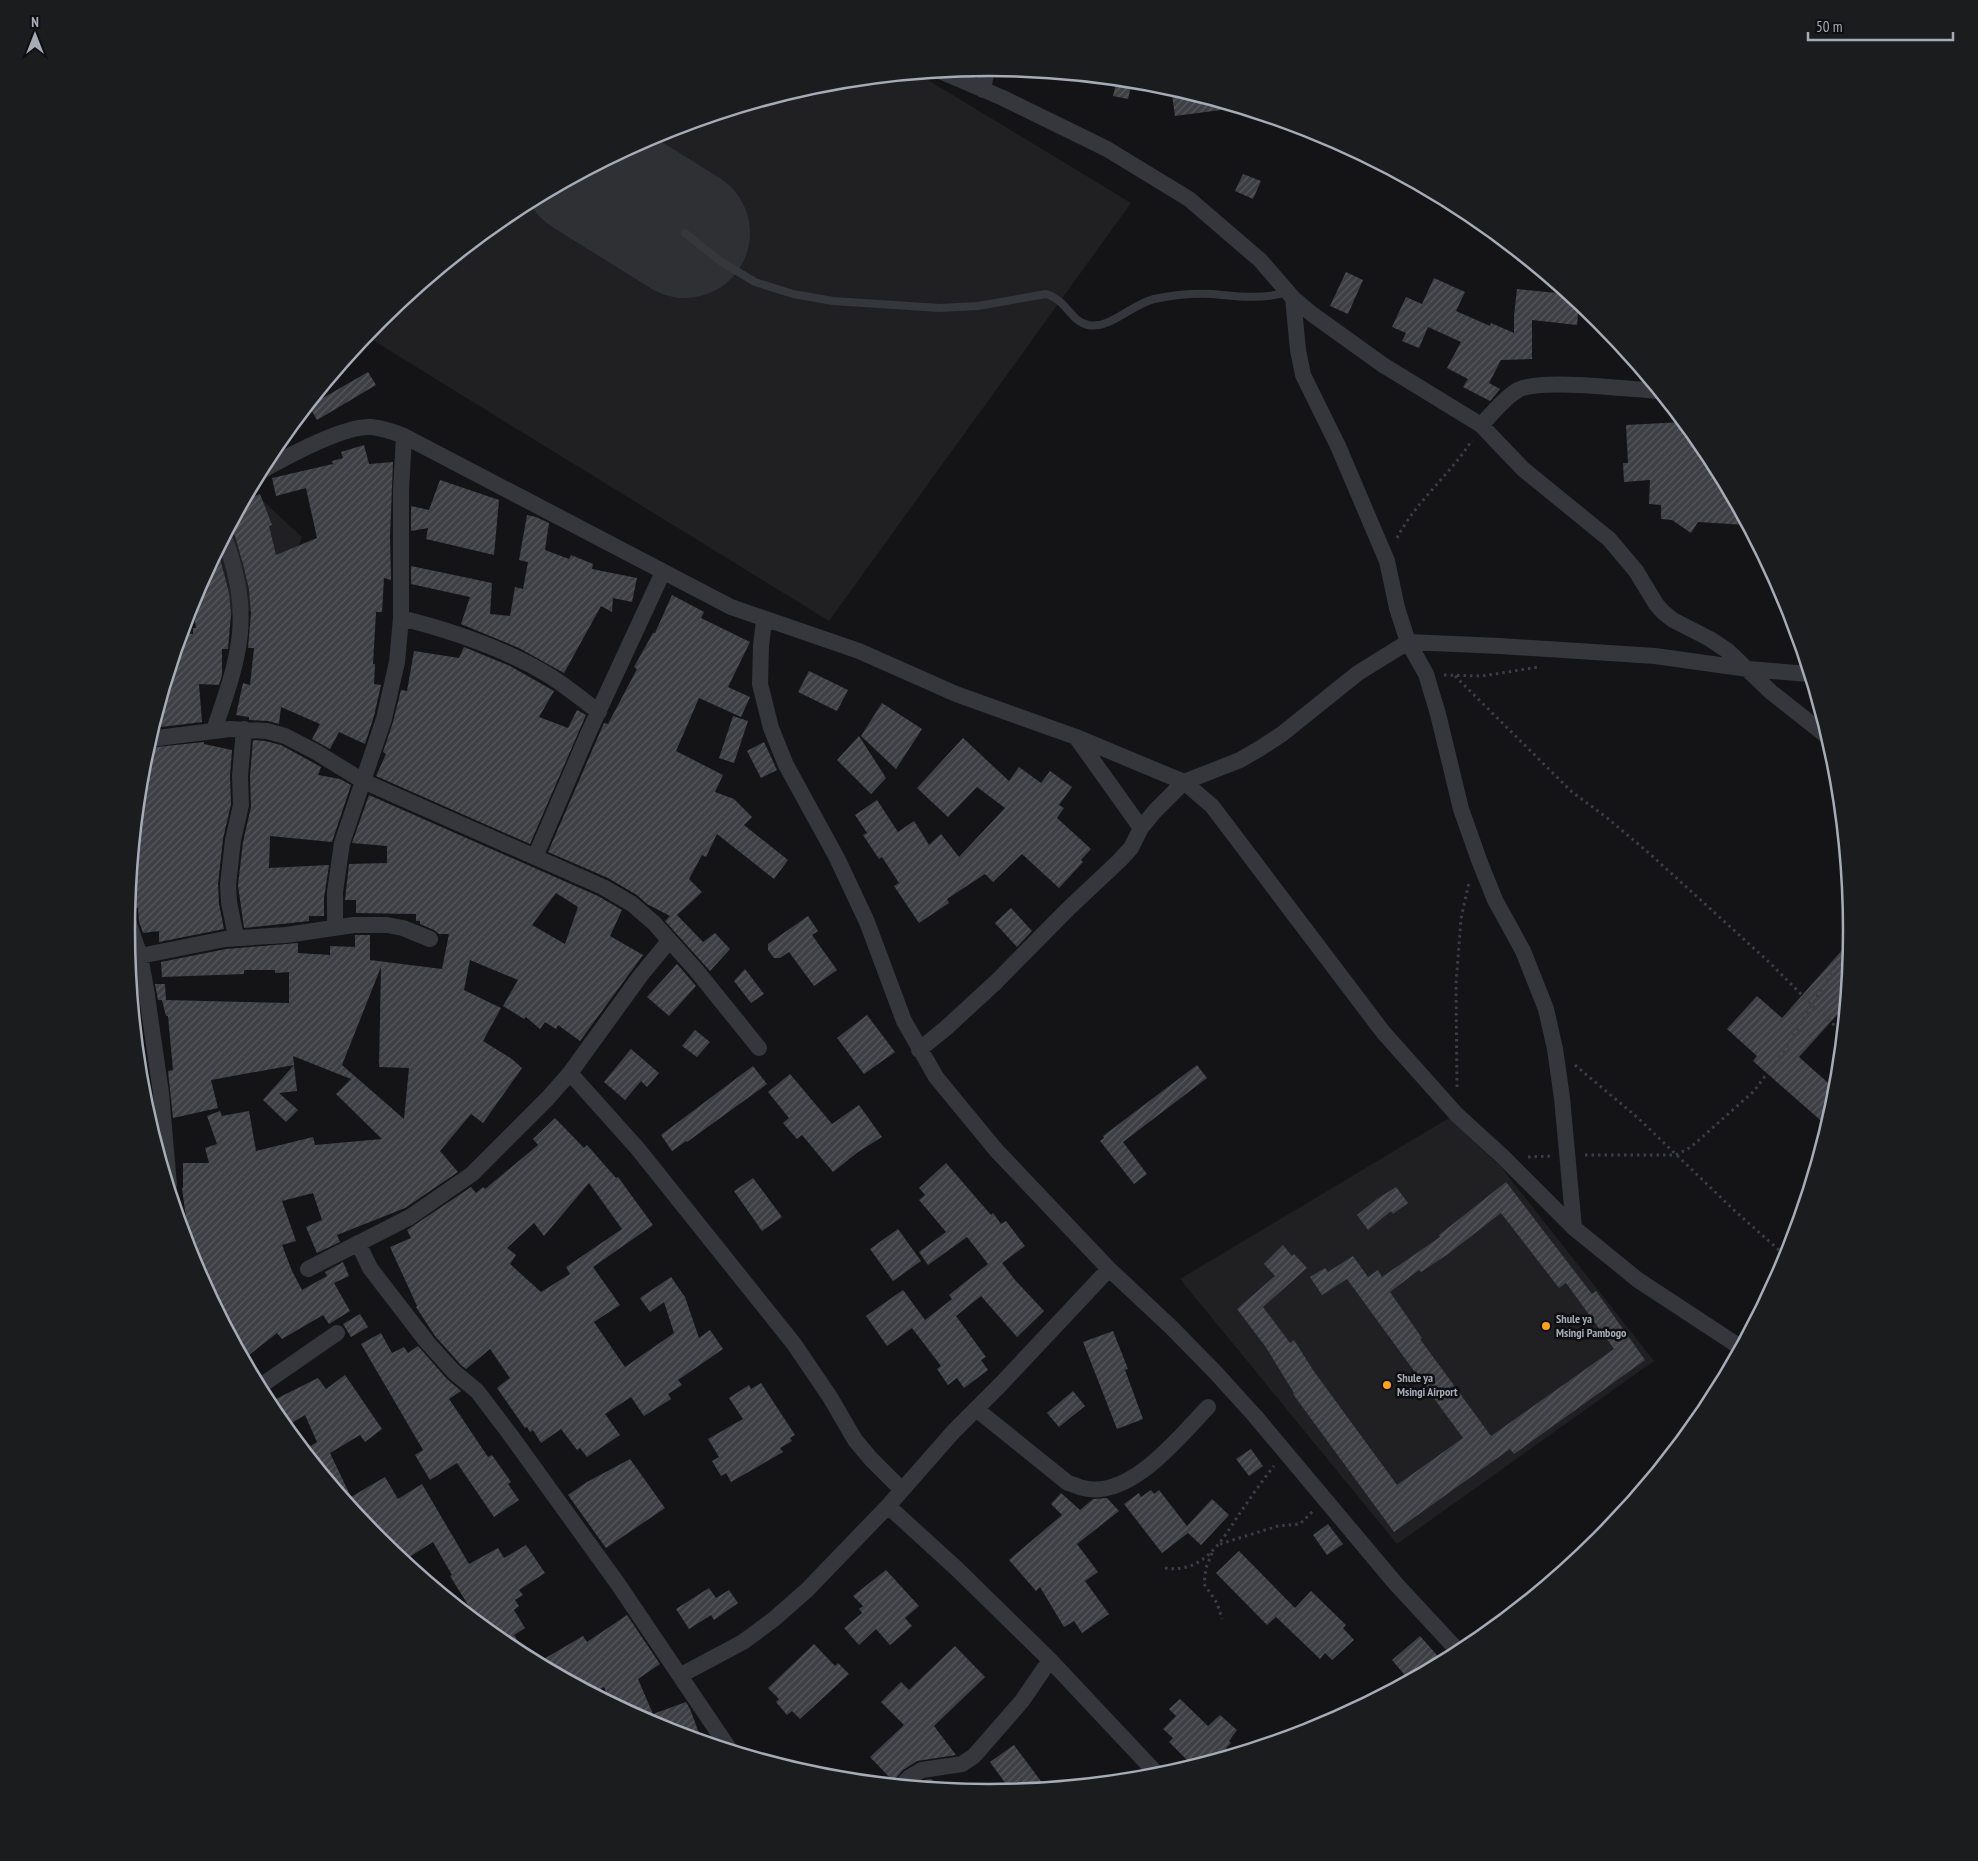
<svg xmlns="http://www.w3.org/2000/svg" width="1978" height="1861" viewBox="0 0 1978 1861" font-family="'PT Sans Narrow',sans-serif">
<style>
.built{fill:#202023}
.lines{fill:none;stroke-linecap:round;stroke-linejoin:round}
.runway{stroke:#2e3034;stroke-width:130}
.building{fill:url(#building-hatch);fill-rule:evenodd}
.path{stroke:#3b3e43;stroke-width:3;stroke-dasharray:2.5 4;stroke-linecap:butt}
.service{stroke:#35373c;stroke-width:8}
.minor{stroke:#35373c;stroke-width:16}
.poi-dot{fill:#ffa224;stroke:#0f0f11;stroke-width:2}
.labels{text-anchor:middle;stroke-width:5;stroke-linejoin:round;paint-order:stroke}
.poi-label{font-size:12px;font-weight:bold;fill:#a5acb8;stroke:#0f0f11;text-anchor:start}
.rim{fill:none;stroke:#a5acb8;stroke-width:2.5}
</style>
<defs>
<pattern id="building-hatch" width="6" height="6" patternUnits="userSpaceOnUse" patternTransform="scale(1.25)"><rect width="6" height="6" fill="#3e3f44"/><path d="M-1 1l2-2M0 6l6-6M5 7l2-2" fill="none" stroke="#57585d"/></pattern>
</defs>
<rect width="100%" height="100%" fill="#141416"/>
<path class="built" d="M 918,74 L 1131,203 L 829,621 L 366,336 L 379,320 L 510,213 L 659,133 L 821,84 Z
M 251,490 L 302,537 L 273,606 L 184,626 L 192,600 Z
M 1449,1118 L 1501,1167 L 1654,1361 L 1397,1544 L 1180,1279 Z"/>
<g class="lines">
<path class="runway" d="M 587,172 L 685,233"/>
</g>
<path class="building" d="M 1117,80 L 1132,82 L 1128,99 L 1113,96 Z
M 1171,88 L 1192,95 L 1236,108 L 1175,116 Z
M 1243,174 L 1261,181 L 1253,199 L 1235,191 Z
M 1346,272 L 1363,280 L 1348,314 L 1330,306 Z
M 1434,278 L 1465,292 L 1456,311 L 1490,326 L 1491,323 L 1514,333 L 1514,316 L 1517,289 L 1567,294 L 1579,304 L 1577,325 L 1532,320 L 1532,359 L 1501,360 L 1489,383 L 1500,389 L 1490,401 L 1463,387 L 1468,379 L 1447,368 L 1461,342 L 1428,327 L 1419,348 L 1402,341 L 1406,333 L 1392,327 L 1406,297 L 1422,304 Z
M 368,372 L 376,385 L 317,420 L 309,406 Z
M 1683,422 L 1707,451 L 1730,495 L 1729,507 L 1737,508 L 1746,525 L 1698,522 L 1691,533 L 1672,520 L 1661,519 L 1661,505 L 1649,504 L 1650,480 L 1624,482 L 1623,463 L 1628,463 L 1626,425 Z
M 364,445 L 369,464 L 393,462 L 390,536 L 391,580 L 384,578 L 382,612 L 376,612 L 373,664 L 375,664 L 374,684 L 381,685 L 374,716 L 365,744 L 339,732 L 330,749 L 312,739 L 320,724 L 281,707 L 279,724 L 268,721 L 249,720 L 249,717 L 236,715 L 243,683 L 250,685 L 254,648 L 248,648 L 251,613 L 249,589 L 243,564 L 235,536 L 229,530 L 246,500 L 260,494 L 272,525 L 269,526 L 276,555 L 317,538 L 306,488 L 276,496 L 272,478 L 333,464 L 332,461 L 343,458 L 341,452 Z
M 440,480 L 499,500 L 494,555 L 426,539 L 428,528 L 411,531 L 411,506 L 429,510 Z
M 527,515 L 536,517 L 549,523 L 545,550 L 569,559 L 571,555 L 593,564 L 592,569 L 637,578 L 632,602 L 613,598 L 612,612 L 601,606 L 564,673 L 519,648 L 461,624 L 470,597 L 411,584 L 411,566 L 492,583 L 490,614 L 510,616 L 515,587 L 523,589 L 528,562 L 519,560 Z
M 218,551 L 229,593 L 231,614 L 228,649 L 222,649 L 222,675 L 219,685 L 199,684 L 202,722 L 153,728 L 155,720 L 162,719 L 161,702 L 182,633 L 193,634 L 193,628 L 196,628 L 192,599 Z
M 672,595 L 704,612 L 701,618 L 750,642 L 728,687 L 750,697 L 741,717 L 699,698 L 676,751 L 723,775 L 715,792 L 734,799 L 752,817 L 744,825 L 788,860 L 774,879 L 717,834 L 706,857 L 702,855 L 689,879 L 702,892 L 677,915 L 703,942 L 715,933 L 730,949 L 710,971 L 665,921 L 670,916 L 647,904 L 637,895 L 608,878 L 548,852 L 604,723 L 608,724 L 637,669 L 634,667 L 653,633 L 655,633 Z
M 464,647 L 510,666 L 554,691 L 539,717 L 568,728 L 577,710 L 586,715 L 530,844 L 376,776 L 386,754 L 383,752 L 393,722 L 401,690 L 407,691 L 414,651 L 459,658 Z
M 809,671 L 848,690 L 837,711 L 798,692 Z
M 882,703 L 922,729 L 896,769 L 861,736 Z
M 733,716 L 748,721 L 734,763 L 719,758 Z
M 859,736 L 886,778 L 871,794 L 837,760 Z
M 963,738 L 1009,781 L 1019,767 L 1041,783 L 1050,771 L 1072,787 L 1059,805 L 1064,808 L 1057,818 L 1091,849 L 1081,860 L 1083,862 L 1059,888 L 1022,854 L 993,882 L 985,874 L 947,899 L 949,903 L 919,923 L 894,886 L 899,883 L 882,857 L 879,859 L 863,835 L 867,833 L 855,815 L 877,800 L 898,832 L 914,821 L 929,845 L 941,834 L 959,857 L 1005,808 L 977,787 L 948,817 L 917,788 Z
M 253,740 L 265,741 L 281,745 L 321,767 L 318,775 L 340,779 L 351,785 L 332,842 L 270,836 L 269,868 L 329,865 L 324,898 L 324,916 L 309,916 L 309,921 L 244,928 L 238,885 L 243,842 L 251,807 L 250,776 Z
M 204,742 L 204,744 L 232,750 L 230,776 L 231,804 L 223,839 L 218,884 L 219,904 L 224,929 L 159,942 L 159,931 L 143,933 L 139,922 L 138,908 L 131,909 L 129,896 L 143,762 L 147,748 Z
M 764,742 L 777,770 L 761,778 L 747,751 Z
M 369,795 L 598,896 L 622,910 L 610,936 L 643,955 L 580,1041 L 558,1025 L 556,1029 L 545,1022 L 540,1029 L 526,1017 L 524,1019 L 503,1006 L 518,980 L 470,960 L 464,990 L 501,1008 L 483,1041 L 512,1059 L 522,1068 L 483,1123 L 471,1114 L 440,1151 L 458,1172 L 405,1208 L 337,1235 L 340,1242 L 317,1253 L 306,1227 L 322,1220 L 313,1193 L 282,1201 L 296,1241 L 282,1245 L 292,1271 L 302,1290 L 327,1276 L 325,1272 L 343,1262 L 349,1276 L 334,1283 L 350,1311 L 329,1324 L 323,1315 L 282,1339 L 277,1333 L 249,1355 L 228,1329 L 192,1260 L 188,1249 L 190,1248 L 182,1188 L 183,1188 L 183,1163 L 209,1163 L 205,1148 L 217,1144 L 207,1116 L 220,1111 L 222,1116 L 249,1111 L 256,1151 L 313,1137 L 315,1145 L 382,1139 L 336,1094 L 351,1079 L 293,1056 L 294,1065 L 211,1080 L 218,1108 L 173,1118 L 168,1071 L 173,1070 L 168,1016 L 166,1016 L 162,1000 L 158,1000 L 155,984 L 165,984 L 166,1000 L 289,1003 L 289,972 L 275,973 L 275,970 L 244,970 L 244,974 L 162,977 L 161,962 L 226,949 L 298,943 L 298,953 L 330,955 L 330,946 L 355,947 L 355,935 L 370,935 L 370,960 L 442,969 L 449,934 L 439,934 L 434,930 L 420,924 L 420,921 L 416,921 L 416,914 L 356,913 L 356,900 L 345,900 L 349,864 L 387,863 L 387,846 L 352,843 ZM 556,893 L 578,907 L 565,944 L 532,925 ZM 381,967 L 379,1067 L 409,1068 L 404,1119 L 342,1065 Z
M 1011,908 L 1032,931 L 1017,947 L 995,923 Z
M 808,916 L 818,931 L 812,935 L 837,970 L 814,986 L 789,952 L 780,958 L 774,958 L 768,950 L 768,944 Z
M 1851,940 L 1845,1006 L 1799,1057 L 1836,1090 L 1835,1099 L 1827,1126 L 1753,1061 L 1757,1056 L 1727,1029 L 1757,996 L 1782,1018 Z
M 677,964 L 696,986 L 669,1016 L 647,997 Z
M 745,969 L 764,994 L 751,1003 L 734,981 Z
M 867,1015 L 895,1052 L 864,1074 L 837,1038 Z
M 695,1030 L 710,1042 L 697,1057 L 682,1046 Z
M 631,1049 L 659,1073 L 647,1087 L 641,1081 L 625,1100 L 604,1082 Z
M 294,1065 L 297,1091 L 279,1093 L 298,1110 L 286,1122 L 263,1100 Z
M 1197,1065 L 1207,1078 L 1123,1142 L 1147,1174 L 1134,1184 L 1100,1141 L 1104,1138 L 1103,1136 Z
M 753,1066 L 767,1084 L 687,1142 L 686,1141 L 672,1151 L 661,1135 Z
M 790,1074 L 832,1124 L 859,1105 L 882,1137 L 858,1152 L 833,1172 L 802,1135 L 797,1139 L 783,1123 L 789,1118 L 768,1092 Z
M 148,1076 L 151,1094 L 153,1122 L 150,1122 L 143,1099 L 140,1078 Z
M 555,1118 L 584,1148 L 587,1145 L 616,1178 L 618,1177 L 653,1225 L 593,1267 L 620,1305 L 594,1322 L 625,1367 L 674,1333 L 664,1302 L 650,1312 L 640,1298 L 671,1277 L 685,1297 L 699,1338 L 710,1330 L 723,1349 L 678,1380 L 682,1385 L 668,1394 L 671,1399 L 644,1416 L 631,1397 L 605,1414 L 620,1435 L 587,1457 L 580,1448 L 577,1450 L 561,1429 L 541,1443 L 533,1430 L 530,1432 L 527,1427 L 525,1428 L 497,1388 L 510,1378 L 490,1349 L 466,1369 L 461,1365 L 435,1336 L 416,1307 L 417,1306 L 390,1247 L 411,1238 L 407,1230 L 471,1187 L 476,1193 L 483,1187 L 485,1189 L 538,1145 L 533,1139 ZM 589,1183 L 622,1229 L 566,1267 L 570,1274 L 541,1292 L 510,1264 L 516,1255 L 507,1248 L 534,1223 L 544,1236 Z
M 946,1163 L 991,1215 L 993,1213 L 1001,1224 L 1006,1221 L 1025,1246 L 1002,1263 L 1015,1280 L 1044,1311 L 1017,1337 L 981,1296 L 956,1316 L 986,1357 L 981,1360 L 988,1370 L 964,1388 L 957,1378 L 948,1385 L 937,1369 L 941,1366 L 912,1328 L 887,1346 L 866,1316 L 903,1290 L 925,1320 L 952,1299 L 949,1295 L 988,1264 L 967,1237 L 928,1265 L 919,1252 L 946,1232 L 919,1200 L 925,1195 L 919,1188 Z
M 753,1178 L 782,1217 L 762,1231 L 734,1191 Z
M 1506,1182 L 1592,1294 L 1596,1291 L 1645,1360 L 1514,1454 L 1510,1449 L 1394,1532 L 1293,1394 L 1294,1393 L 1265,1346 L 1237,1309 L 1275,1276 L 1264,1264 L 1283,1245 L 1292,1256 L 1294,1254 L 1307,1268 L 1263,1307 L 1290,1343 L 1294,1340 L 1313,1370 L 1397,1485 L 1463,1438 L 1347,1279 L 1322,1295 L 1310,1277 L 1325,1268 L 1328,1272 L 1353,1256 L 1368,1277 L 1378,1270 L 1382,1277 L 1440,1237 L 1439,1235 ZM 1501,1213 L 1559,1288 L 1566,1283 L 1614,1349 L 1491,1436 L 1420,1339 L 1422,1338 L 1390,1292 L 1419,1270 L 1421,1272 L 1448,1254 Z
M 1396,1187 L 1408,1203 L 1393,1214 L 1391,1211 L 1368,1230 L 1357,1215 L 1377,1199 Z
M 898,1229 L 921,1261 L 893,1281 L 870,1249 Z
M 360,1314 L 368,1327 L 351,1337 L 343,1324 Z
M 1113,1331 L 1128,1369 L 1125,1370 L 1143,1419 L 1117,1429 L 1083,1342 Z
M 381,1333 L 392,1353 L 404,1347 L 408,1353 L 418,1346 L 447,1379 L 461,1391 L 449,1399 L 488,1457 L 492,1455 L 511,1482 L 508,1484 L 519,1500 L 494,1517 L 457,1463 L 430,1480 L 415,1455 L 423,1450 L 361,1344 Z
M 345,1375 L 382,1429 L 365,1442 L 360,1435 L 330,1453 L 351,1497 L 385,1477 L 398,1499 L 422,1484 L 469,1564 L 498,1548 L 504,1558 L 526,1545 L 545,1573 L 519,1590 L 523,1595 L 515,1600 L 519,1606 L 514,1610 L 525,1628 L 514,1635 L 531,1660 L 509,1648 L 473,1618 L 475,1616 L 450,1576 L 452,1575 L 433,1542 L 403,1561 L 379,1541 L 357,1514 L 350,1502 L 348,1503 L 304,1450 L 317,1442 L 305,1415 L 285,1427 L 272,1406 L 276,1404 L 274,1400 L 318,1378 L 326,1389 Z
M 761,1383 L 795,1435 L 790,1438 L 792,1441 L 780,1448 L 783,1452 L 731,1482 L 726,1473 L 721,1476 L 712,1461 L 719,1457 L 708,1439 L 743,1419 L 729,1398 L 749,1385 L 751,1389 Z
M 1073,1391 L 1085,1406 L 1059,1427 L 1047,1413 Z
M 1251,1449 L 1263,1466 L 1249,1476 L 1236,1459 Z
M 630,1459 L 665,1508 L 606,1548 L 568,1495 L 587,1482 Z
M 1151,1490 L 1154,1494 L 1159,1490 L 1187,1526 L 1212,1499 L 1229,1515 L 1201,1545 L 1188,1533 L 1162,1553 L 1124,1504 L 1139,1493 L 1141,1497 Z
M 1061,1493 L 1080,1510 L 1093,1499 L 1107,1498 L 1119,1511 L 1077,1544 L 1098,1572 L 1085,1581 L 1109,1614 L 1082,1633 L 1074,1621 L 1064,1627 L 1040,1587 L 1036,1591 L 1009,1560 L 1062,1515 L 1051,1504 Z
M 1328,1524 L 1343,1544 L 1327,1555 L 1313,1535 Z
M 1239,1551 L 1295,1608 L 1311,1591 L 1346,1625 L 1343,1628 L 1354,1640 L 1332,1660 L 1325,1653 L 1320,1659 L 1276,1617 L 1267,1625 L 1216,1573 Z
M 886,1570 L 919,1606 L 905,1618 L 912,1626 L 890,1645 L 876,1629 L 859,1645 L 844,1628 L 862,1613 L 859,1609 L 863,1606 L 853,1596 Z
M 709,1588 L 716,1598 L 729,1590 L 738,1603 L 714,1620 L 711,1615 L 689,1629 L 676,1609 Z
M 627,1615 L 660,1664 L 638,1679 L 653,1714 L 686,1702 L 690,1709 L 702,1741 L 658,1728 L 610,1702 L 604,1687 L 593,1693 L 537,1663 L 583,1636 L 587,1642 Z
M 1420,1636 L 1443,1662 L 1409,1680 L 1392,1660 Z
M 814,1644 L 835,1666 L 838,1663 L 849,1674 L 800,1719 L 792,1711 L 787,1715 L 776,1702 L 779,1699 L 768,1688 Z
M 955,1646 L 985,1677 L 934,1726 L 956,1755 L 917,1761 L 903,1770 L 893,1781 L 870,1757 L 904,1725 L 881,1702 L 901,1682 L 909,1690 Z
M 1180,1699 L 1208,1726 L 1220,1715 L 1237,1730 L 1229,1741 L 1231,1743 L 1226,1748 L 1232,1754 L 1193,1766 L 1169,1742 L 1173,1738 L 1163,1729 L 1176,1716 L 1169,1709 Z
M 1014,1745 L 1046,1788 L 1011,1791 L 990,1762 Z
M 931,1779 L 943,1789 L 915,1786 L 925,1780 Z"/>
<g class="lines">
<path class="path" d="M 1397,538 C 1416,501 1450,475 1472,440
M 1444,675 L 1482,676 L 1539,667
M 1455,676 L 1572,792 L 1606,817 L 1650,854 L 1770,963 L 1812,1005 L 1842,1032
M 1575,1065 L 1638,1118 L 1736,1212 L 1787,1257
M 1457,1087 L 1456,984 L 1461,919 L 1469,882
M 1585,1155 L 1676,1155 L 1691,1147 L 1754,1091 L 1784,1051 L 1835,967 L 1850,948
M 1528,1157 L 1551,1156
M 1220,1544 L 1278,1526 L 1300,1524 L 1313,1511
M 1212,1553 L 1206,1568 L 1204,1584 L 1217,1603 L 1222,1619
M 1165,1568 C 1204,1574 1222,1540 1240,1513 C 1251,1497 1262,1481 1274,1466"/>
<path class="service" d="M 685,233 L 720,261 L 755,282 L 793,294 L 833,301 L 940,308 L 978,306 L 1046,294 C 1067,300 1070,321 1088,325 C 1109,330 1132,304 1154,299 C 1173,295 1191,293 1211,294 C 1236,296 1262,300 1287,292"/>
<path class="minor" d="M 942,72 L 1003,98 L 1107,149 L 1189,199 L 1260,260 L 1293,298 L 1312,314 L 1383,365 L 1481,425 L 1523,469 L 1609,539 L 1636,571 L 1656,604 L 1663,612 L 1673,620 L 1710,639 L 1728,651 L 1771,692 L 1828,737
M 983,90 L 987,68
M 1293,298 L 1298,350 L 1303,375 L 1338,446 L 1387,561 L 1397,608 L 1408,642 L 1426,674 L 1438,714 L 1461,809 L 1479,860 L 1495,900 L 1523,951 L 1546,1009 L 1555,1049 L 1562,1098 L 1574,1228
M 1481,425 C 1492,414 1504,398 1518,390 C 1539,378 1629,389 1657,391
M 261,471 C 286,457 344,425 371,427 C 382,428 394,432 404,436 L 731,607 L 859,651 L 956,694 L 1076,737 L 1184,782 L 1212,806 L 1383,1032 L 1457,1115 L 1503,1157 L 1574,1228 L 1638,1280 L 1740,1347
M 401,618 C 453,631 504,648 550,676 C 567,687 583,700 599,712
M 764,620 L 761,646 L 760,684 L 771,728 L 786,765 L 837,858 L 867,922 L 904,1021 L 936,1077 L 996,1150 L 1109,1269 L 1172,1328 L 1216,1373 L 1255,1416 L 1396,1584 L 1460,1653
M 214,730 C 240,655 253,617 225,539
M 1076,737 L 1141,828
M 149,739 L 230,729 L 267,731 L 285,736 L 316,752 L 363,781 L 603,887 L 632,904 L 654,923 L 696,970 L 759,1048
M 535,857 L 588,734 L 663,572
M 127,918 L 140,956 L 146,989 L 161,1093 L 169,1185
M 335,927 L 335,892 L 342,843 L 384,719 L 397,662 L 401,618 L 401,490 L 404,436
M 236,937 L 229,902 L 228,885 L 233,840 L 241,805 L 240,776 L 244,729
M 130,974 L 140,956 L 225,939 L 286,935 L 354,925 L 387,925 L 403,928 L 430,939
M 919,1050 L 946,1028 L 996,982 L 1068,909 L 1119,861 L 1131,848 L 1141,828 L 1155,811 L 1184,782 L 1240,760 L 1259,749 L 1282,734 L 1358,673 L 1408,642 L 1500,646 L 1655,656 L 1748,669 L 1809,674
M 570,1073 L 638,1149 L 794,1344 L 830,1397 L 855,1440 L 871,1459 L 902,1490
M 358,1243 L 370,1268 L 427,1342 L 454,1372 L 477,1391 L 509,1433 L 618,1584 L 730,1750
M 308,1269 L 410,1217 L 472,1174 L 547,1099 L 570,1073 L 641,975 L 669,941
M 259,1387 L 337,1333
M 976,1409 L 1068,1483 C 1073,1484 1078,1487 1083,1488 C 1130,1500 1179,1437 1208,1407
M 888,1506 L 957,1569 L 1050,1660 L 1159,1776
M 681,1675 L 743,1642 L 774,1619 L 807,1590 L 888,1506 L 954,1431 L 1001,1384 L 1109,1269
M 902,1785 L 910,1777 L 922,1770 L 962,1764 L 974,1756 L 1022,1701 L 1050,1660"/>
</g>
<g class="poi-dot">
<circle cx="1546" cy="1326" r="5"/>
<circle cx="1387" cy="1385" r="5"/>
</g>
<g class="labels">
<g class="poi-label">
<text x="1556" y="1323">Shule ya<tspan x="1556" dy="14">Msingi Pambogo</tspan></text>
<text x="1397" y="1382">Shule ya<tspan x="1397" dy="14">Msingi Airport</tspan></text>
</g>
</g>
<path d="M0 0H1978V1861H0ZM135 930a854 854 0 1 1 1708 0a854 854 0 1 1-1708 0Z" fill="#1b1c1e" fill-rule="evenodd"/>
<path class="rim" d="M135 930a854 854 0 1 1 1708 0a854 854 0 1 1-1708 0Z"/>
<g transform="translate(35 35)" stroke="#0f0f11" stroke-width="4" paint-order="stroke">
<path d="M0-4L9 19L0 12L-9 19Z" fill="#a5acb8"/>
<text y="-8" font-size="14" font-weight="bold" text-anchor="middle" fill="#a5acb8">N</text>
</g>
<path d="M1808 32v8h145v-8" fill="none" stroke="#a5acb8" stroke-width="2.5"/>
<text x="1816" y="32" font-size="15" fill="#a5acb8" stroke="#0f0f11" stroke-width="4" paint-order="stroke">50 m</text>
</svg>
